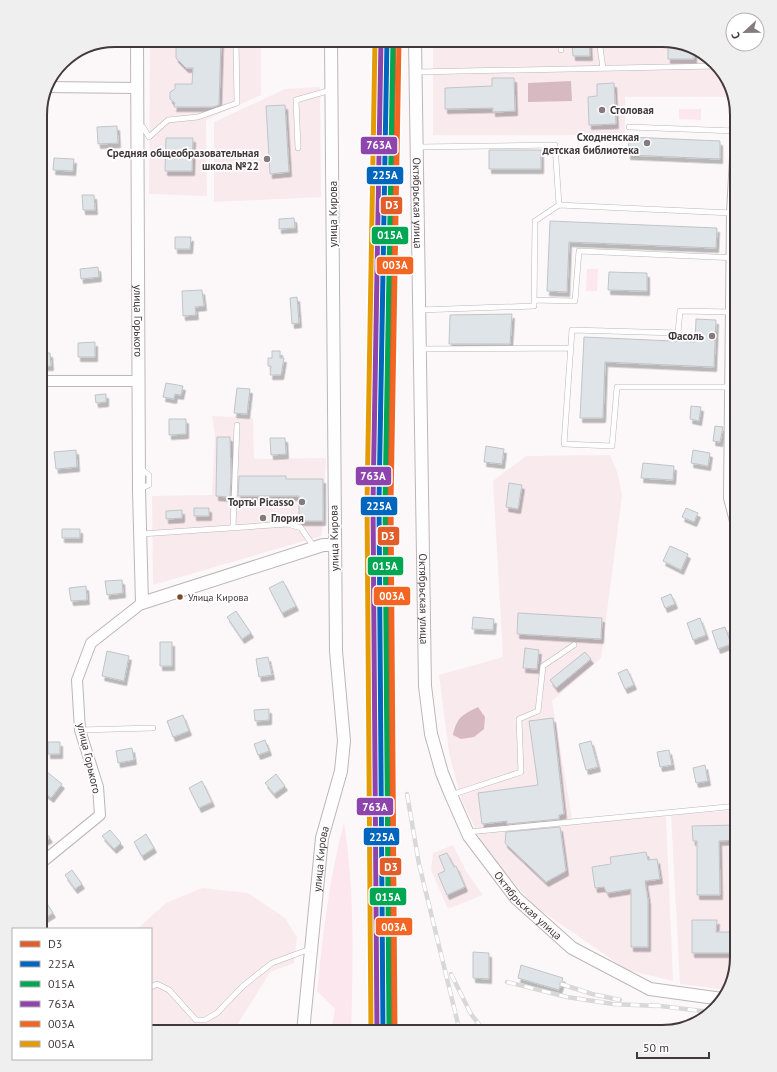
<svg xmlns="http://www.w3.org/2000/svg" width="777" height="1072" viewBox="0 0 777 1072" font-family="'PT Sans',sans-serif">
<style>
.built{fill:#f9eaee}
.green{fill:#fbe7ed}
.water{fill:#d7b9c1}
.building{fill:#dee4e7;stroke:#c1c4c7;filter:url(#shadow)}
.lines{fill:none;stroke-linecap:round;stroke-linejoin:round}
.service-casing{stroke:#bdb6b9;stroke-width:6}
.minor-casing{stroke:#bdb6b9;stroke-width:12}
.tertiary-casing{stroke:#bdb6b9;stroke-width:14}
.service{stroke:#fffefe;stroke-width:5}
.minor{stroke:#fffefe;stroke-width:10}
.tertiary{stroke:#fffefe;stroke-width:12}
.rail-casing{stroke:#d9d8d8;stroke-width:4.5}
.rail{stroke:#fff;stroke-width:3;stroke-dasharray:9;stroke-linecap:butt}
.rail-1-casing{stroke:#fff;stroke-width:8}
.rail-2-casing{stroke:#fff;stroke-width:8}
.rail-3-casing{stroke:#fff;stroke-width:8}
.rail-4-casing{stroke:#fff;stroke-width:8}
.rail-5-casing{stroke:#fff;stroke-width:8}
.rail-6-casing{stroke:#fff;stroke-width:8}
.rail-1{stroke:#e15d29;stroke-width:5}
.rail-2{stroke:#0065bd;stroke-width:5}
.rail-3{stroke:#00a651;stroke-width:5}
.rail-4{stroke:#8e44ad;stroke-width:5}
.rail-5{stroke:#f26522;stroke-width:5}
.rail-6{stroke:#e59b06;stroke-width:5}
.poi-dot{fill:#847b7e;stroke:#fff;stroke-width:1.5}
.bus-dot{fill:#7a4b2a;stroke:#fff;stroke-width:1.5}
.labels{text-anchor:middle;stroke-width:3.5;stroke-linejoin:round;paint-order:stroke}
.bus-label{font-size:10px;fill:#43383b;stroke:#fff;text-anchor:start}
.poi-label{font-size:11px;font-weight:bold;fill:#43383b;stroke:#fff;text-anchor:end}
.street-label{font-size:11px;fill:#43383b;stroke:#fff}
.rim{fill:none;stroke:#43383b;stroke-width:2}
.line-badge{stroke:#fff;stroke-width:1.5}
.badge-label{font-size:11px;text-anchor:middle;font-weight:bold;fill:#fff}
</style>
<defs>
<filter id="shadow"><feDropShadow dx="2.5" dy="4.5" stdDeviation="0" flood-color="#0004"/></filter>
</defs>
<rect width="100%" height="100%" fill="#fcf8fa"/>
<path class="built" d="M 150,40 L 261,40 L 261,95 L 206,120 L 207,196 L 149,194 Z
M 433,40 L 666,40 L 700,50 L 727,77 L 730,97 L 625,97 L 625,135 L 433,135 Z
M 320,87 L 321,197 L 214,202 L 214,122 L 285,89 Z
M 212,416 L 253,418 L 254,459 L 326,458 L 322,533 L 321,536 L 153,585 L 152,496 L 212,495 L 215,435 Z
M 610,455 L 618,474 L 622,496 L 601,658 L 552,701 L 573,824 L 666,816 L 673,981 L 627,970 L 533,905 L 484,847 L 461,799 L 449,753 L 439,675 L 503,657 L 493,481 L 526,456 Z
M 737,810 L 737,957 L 728,990 L 680,984 L 671,815 Z
M 453,845 L 466,871 L 483,895 L 448,909 L 431,870 L 433,853 Z
M 202,888 L 248,893 L 285,918 L 297,937 L 294,963 L 270,972 L 233,1032 L 151,1032 L 151,929 L 137,929 L 166,903 Z"/>
<path class="green" d="M 679,109 L 701,109 L 701,120 L 679,119 Z
M 587,269 L 598,269 L 597,291 L 586,291 Z
M 344,823 C 355,893 353,962 351,1032 L 331,1032 L 335,1009 L 317,991 C 323,935 329,878 344,823 Z"/>
<path class="water" d="M 571,81 L 572,101 L 528,102 L 528,83 Z
M 478,707 L 485,717 L 484,729 L 474,737 L 461,739 L 453,735 C 457,717 462,715 478,707 Z"/>
<path class="building" d="M 176,40 L 221,40 L 219,105 L 213,107 L 174,107 L 175,103 L 170,99 L 170,92 L 175,89 L 175,84 L 192,84 L 193,68 L 186,68 L 176,58 Z
M 572,40 L 589,40 L 590,56 L 573,56 Z
M 668,41 L 694,48 L 694,59 L 668,59 Z
M 492,78 L 514,78 L 515,111 L 493,112 L 493,108 L 445,109 L 445,88 L 492,86 Z
M 614,83 L 616,124 L 589,125 L 588,97 L 597,96 L 597,84 Z
M 285,105 L 289,172 L 270,174 L 266,106 Z
M 117,126 L 118,143 L 98,144 L 97,127 Z
M 629,137 L 720,141 L 720,159 L 628,155 Z
M 166,138 L 193,138 L 192,171 L 165,171 Z
M 489,150 L 541,150 L 541,169 L 489,169 Z
M 54,158 L 74,159 L 73,171 L 53,170 Z
M 82,195 L 94,195 L 95,210 L 83,210 Z
M 294,218 L 295,228 L 279,229 L 279,219 Z
M 550,221 L 717,228 L 716,248 L 569,242 L 567,292 L 547,291 Z
M 175,237 L 191,237 L 190,249 L 175,249 Z
M 98,267 L 99,277 L 81,279 L 80,269 Z
M 609,272 L 647,273 L 647,291 L 608,290 Z
M 202,290 L 204,306 L 195,307 L 196,315 L 183,316 L 182,291 Z
M 297,297 L 299,323 L 292,324 L 290,298 Z
M 512,314 L 510,344 L 449,344 L 450,315 Z
M 696,319 L 716,320 L 714,367 L 605,362 L 603,418 L 580,418 L 584,337 L 695,342 Z
M 95,342 L 95,357 L 78,357 L 78,343 Z
M 272,351 L 280,351 L 280,358 L 284,358 L 281,375 L 270,375 L 271,366 L 268,366 L 268,358 L 272,358 Z
M 40,353 L 50,353 L 51,366 L 40,366 Z
M 166,383 L 183,386 L 181,395 L 175,394 L 174,399 L 163,397 Z
M 237,388 L 250,389 L 247,414 L 234,413 Z
M 106,394 L 106,402 L 96,403 L 95,395 Z
M 691,406 L 701,407 L 699,421 L 690,419 Z
M 169,419 L 186,419 L 186,434 L 169,435 Z
M 715,426 L 723,427 L 720,442 L 713,441 Z
M 217,437 L 230,437 L 231,476 L 230,496 L 228,497 L 216,496 Z
M 270,438 L 285,438 L 286,454 L 271,455 Z
M 486,446 L 504,449 L 502,464 L 484,462 Z
M 76,450 L 77,467 L 56,469 L 54,452 Z
M 693,450 L 710,453 L 708,466 L 691,463 Z
M 643,463 L 674,466 L 673,480 L 641,478 Z
M 239,476 L 286,476 L 286,479 L 323,479 L 323,521 L 299,521 L 299,496 L 238,496 Z
M 509,483 L 522,485 L 518,509 L 506,507 Z
M 194,508 L 209,508 L 209,516 L 194,516 Z
M 686,508 L 698,513 L 694,522 L 682,517 Z
M 182,510 L 182,518 L 166,519 L 166,511 Z
M 62,529 L 80,529 L 80,538 L 62,538 Z
M 670,546 L 688,554 L 681,570 L 663,561 Z
M 122,580 L 123,593 L 107,595 L 105,581 Z
M 283,581 L 296,606 L 282,613 L 269,588 Z
M 86,586 L 87,600 L 71,601 L 69,588 Z
M 671,594 L 675,604 L 665,608 L 661,598 Z
M 236,611 L 251,633 L 242,639 L 227,617 Z
M 518,613 L 602,618 L 601,639 L 517,634 Z
M 473,617 L 494,619 L 493,630 L 472,629 Z
M 700,618 L 706,635 L 693,640 L 687,623 Z
M 725,627 L 731,644 L 718,649 L 712,631 Z
M 160,642 L 172,642 L 172,666 L 160,666 Z
M 525,648 L 539,650 L 537,669 L 523,668 Z
M 107,651 L 129,656 L 124,681 L 102,676 Z
M 585,652 L 591,659 L 556,688 L 550,680 Z
M 268,657 L 272,675 L 259,677 L 256,659 Z
M 627,669 L 634,685 L 625,689 L 618,673 Z
M 269,709 L 269,720 L 255,721 L 254,710 Z
M 183,715 L 189,731 L 173,737 L 167,721 Z
M 553,718 L 564,814 L 559,815 L 559,819 L 507,824 L 507,821 L 482,824 L 478,793 L 538,785 L 529,721 Z
M 265,740 L 269,751 L 258,755 L 254,744 Z
M 591,741 L 598,767 L 586,770 L 579,744 Z
M 48,742 L 60,742 L 60,754 L 48,754 Z
M 132,748 L 134,760 L 118,763 L 116,751 Z
M 669,750 L 672,765 L 660,767 L 657,752 Z
M 705,765 L 708,781 L 696,783 L 693,768 Z
M 47,772 L 62,784 L 51,798 L 40,789 L 40,781 Z
M 276,774 L 285,786 L 274,794 L 265,783 Z
M 202,781 L 212,802 L 199,808 L 189,788 Z
M 40,824 L 50,838 L 40,844 Z
M 737,825 L 737,840 L 719,841 L 720,895 L 697,895 L 697,841 L 693,841 L 692,826 Z
M 560,827 L 566,871 L 546,882 L 505,843 L 506,832 Z
M 110,830 L 121,843 L 114,849 L 102,836 Z
M 146,834 L 154,848 L 142,856 L 134,842 Z
M 646,852 L 648,860 L 657,859 L 660,879 L 645,881 L 648,900 L 648,947 L 631,947 L 631,889 L 607,893 L 604,887 L 595,888 L 592,867 L 611,864 L 610,857 Z
M 447,853 L 454,867 L 456,866 L 465,887 L 447,895 L 438,874 L 445,871 L 439,856 Z
M 72,870 L 82,884 L 75,889 L 65,875 Z
M 40,893 L 53,913 L 40,921 Z
M 692,920 L 717,920 L 716,932 L 737,932 L 737,953 L 692,953 Z
M 473,952 L 489,953 L 489,979 L 473,978 Z
M 521,965 L 563,978 L 559,990 L 518,978 Z"/>
<g class="lines">
<defs>
<path id="service" d="M 599,40 L 603,68
M 293,45 L 293,40
M 561,50 L 561,40
M 416,72 L 716,66
M 138,127 L 143,127 L 149,137 L 168,120 L 198,117 L 237,103 L 236,40
M 629,127 L 736,131
M 417,147 L 555,145 L 559,205 L 535,221 L 534,306 L 420,310
M 298,148 L 296,100 L 331,90
M 559,205 L 732,213
M 534,300 L 575,301 L 579,251 L 737,258
M 419,349 L 570,348
M 729,387 L 617,387 L 612,446 L 564,444 L 572,330 L 678,333 L 680,311 L 731,312
M 139,489 L 149,485 L 149,475 L 140,468
M 233,527 L 237,425
M 141,534 L 288,524 L 301,528 L 314,547
M 80,730 L 153,728
M 451,795 L 521,772 L 519,719 L 538,711 L 543,666 L 574,645
M 468,832 L 737,806
M 151,987 L 157,984 L 169,990 L 196,1020 L 205,1020 L 217,1013 L 243,986 L 272,963 L 310,949"/>
<path id="minor" d="M 46,87 L 137,88
M 40,381 L 139,381
M 737,529 L 729,498 L 732,213 L 737,120
M 40,864 L 100,815 L 98,787 L 80,730 L 77,680 L 91,643 L 142,603"/>
<g id="tertiary">
<path id="s1" d="M 137,40 L 139,490 L 142,603 L 323,545 L 334,545"/>
<path id="s2" d="M 415,40 L 425,686 L 431,734 L 442,773 L 451,795 L 469,836 L 516,898 L 572,948 L 650,989 L 722,999"/>
<path id="s3" d="M 303,1032 L 322,838 L 341,771 L 344,741 L 336,651 L 331,40"/>
</g>
</defs>
<use href="#service" class="service-casing"/>
<use href="#minor" class="minor-casing"/>
<use href="#tertiary" class="tertiary-casing"/>
<use href="#service" class="service"/>
<use href="#minor" class="minor"/>
<use href="#tertiary" class="tertiary"/>
<defs>
<path id="rail" d="M 407,794 L 419,864 L 460,1032
M 451,974 L 471,1014 L 485,1032
M 507,982 L 567,997 L 613,1004 L 657,1006
M 561,984 L 592,994 L 620,1000
M 652,1005 L 710,1012"/>
</defs>
<use href="#rail" class="rail-casing"/>
<use href="#rail" class="rail"/>
<defs>
<path id="rail-1" d="M 392,1032 L 388,503 L 394,40"/>
<path id="rail-2" d="M 383,1032 L 379,503 L 387,40"/>
<path id="rail-3" d="M 389,1032 L 385,503 L 393,40"/>
<path id="rail-4" d="M 377,1032 L 373,503 L 381,40"/>
<path id="rail-5" d="M 395,1032 L 391,503 L 399,40"/>
<path id="rail-6" d="M 371,1032 L 367,503 L 375,40"/>
</defs>
<use href="#rail-1" class="rail-1-casing"/>
<use href="#rail-2" class="rail-2-casing"/>
<use href="#rail-3" class="rail-3-casing"/>
<use href="#rail-4" class="rail-4-casing"/>
<use href="#rail-5" class="rail-5-casing"/>
<use href="#rail-6" class="rail-6-casing"/>
<use href="#rail-1" class="rail-1"/>
<use href="#rail-2" class="rail-2"/>
<use href="#rail-3" class="rail-3"/>
<use href="#rail-4" class="rail-4"/>
<use href="#rail-5" class="rail-5"/>
<use href="#rail-6" class="rail-6"/>
</g>
<g class="poi-dot">
<circle cx="602" cy="110" r="4"/>
<circle cx="647" cy="143" r="4"/>
<circle cx="267" cy="159" r="4"/>
<circle cx="712" cy="336" r="4"/>
<circle cx="302" cy="502" r="4"/>
<circle cx="263" cy="518" r="4"/>
</g>
<circle class="bus-dot" cx="180" cy="597" r="3.5"/>
<g class="labels">
<g class="bus-label">
<text x="188" y="601">Улица Кирова</text>
</g>
<g class="poi-label">
<text x="610" y="114" text-anchor="start">Столовая</text>
<text x="639" y="141">Сходненская<tspan x="639" dy="13">детская библиотека</tspan></text>
<text x="259" y="157">Средняя общеобразовательная<tspan x="259" dy="13">школа №22</tspan></text>
<text x="704" y="340">Фасоль</text>
<text x="294" y="506">Торты Picasso</text>
<text x="271" y="522" text-anchor="start">Глория</text>
</g>
<g class="street-label">
<text dy="4" stroke="none"><textPath href="#s2" startOffset="163">Октябрьская улица</textPath></text>
<text transform="translate(333 214) rotate(-90)" y="4">улица Кирова</text>
<text dy="4" stroke="none"><textPath href="#s1" startOffset="281">улица Горького</textPath></text>
<text transform="translate(334 538) rotate(-91)" y="4">улица Кирова</text>
<text dy="4" stroke="none"><textPath href="#s2" startOffset="559">Октябрьская улица</textPath></text>
<text transform="translate(89 758) rotate(77)" y="4">улица Горького</text>
<text dy="4" stroke="none"><textPath href="#s3" startOffset="174">улица Кирова</textPath></text>
<text dy="4" stroke="none"><textPath href="#s2" startOffset="895">Октябрьская улица</textPath></text>
</g>
</g>
<path d="M0 0H777V1072H0ZM115 47H662A68 68 0 0 1 730 115V957A68 68 0 0 1 662 1025H115A68 68 0 0 1 47 957V115A68 68 0 0 1 115 47Z" fill="#f0efef" fill-rule="evenodd"/>
<path class="rim" d="M115 47H662A68 68 0 0 1 730 115V957A68 68 0 0 1 662 1025H115A68 68 0 0 1 47 957V115A68 68 0 0 1 115 47Z"/>
<g class="line-badge">
<rect x="360" y="136" width="38" height="19" rx="4" fill="#8e44ad"/>
<rect x="366" y="166" width="38" height="19" rx="4" fill="#0065bd"/>
<rect x="380" y="196" width="23" height="19" rx="4" fill="#e15d29"/>
<rect x="371" y="226" width="38" height="19" rx="4" fill="#00a651"/>
<rect x="376" y="256" width="38" height="19" rx="4" fill="#f26522"/>
<rect x="355" y="466" width="37" height="20" rx="4" fill="#8e44ad"/>
<rect x="360" y="496" width="38" height="20" rx="4" fill="#0065bd"/>
<rect x="377" y="526" width="23" height="20" rx="4" fill="#e15d29"/>
<rect x="367" y="556" width="37" height="20" rx="4" fill="#00a651"/>
<rect x="373" y="586" width="38" height="20" rx="4" fill="#f26522"/>
<rect x="356" y="797" width="38" height="19" rx="4" fill="#8e44ad"/>
<rect x="363" y="827" width="37" height="19" rx="4" fill="#0065bd"/>
<rect x="379" y="857" width="23" height="19" rx="4" fill="#e15d29"/>
<rect x="369" y="887" width="38" height="19" rx="4" fill="#00a651"/>
<rect x="375" y="917" width="38" height="19" rx="4" fill="#f26522"/>
</g>
<g class="badge-label">
<text x="379" y="149">763А</text>
<text x="385" y="179">225А</text>
<text x="392" y="209">D3</text>
<text x="390" y="239">015А</text>
<text x="395" y="269">003А</text>
<text x="373" y="480">763А</text>
<text x="379" y="510">225А</text>
<text x="388" y="540">D3</text>
<text x="385" y="570">015А</text>
<text x="392" y="600">003А</text>
<text x="375" y="811">763А</text>
<text x="382" y="841">225А</text>
<text x="391" y="871">D3</text>
<text x="388" y="901">015А</text>
<text x="394" y="931">003А</text>
</g>
<rect x="12" y="928" width="140" height="132" fill="#ffffff" stroke="#b4afb1"/>
<rect x="20" y="941" width="20" height="6" fill="#e15d29" stroke="#b4afb1"/>
<text x="48" y="948" font-size="12" fill="#43383b">D3</text>
<rect x="20" y="961" width="20" height="6" fill="#0065bd" stroke="#b4afb1"/>
<text x="48" y="968" font-size="12" fill="#43383b">225А</text>
<rect x="20" y="981" width="20" height="6" fill="#00a651" stroke="#b4afb1"/>
<text x="48" y="988" font-size="12" fill="#43383b">015А</text>
<rect x="20" y="1001" width="20" height="6" fill="#8e44ad" stroke="#b4afb1"/>
<text x="48" y="1008" font-size="12" fill="#43383b">763А</text>
<rect x="20" y="1021" width="20" height="6" fill="#f26522" stroke="#b4afb1"/>
<text x="48" y="1028" font-size="12" fill="#43383b">003А</text>
<rect x="20" y="1041" width="20" height="6" fill="#e59b06" stroke="#b4afb1"/>
<text x="48" y="1048" font-size="12" fill="#43383b">005А</text>
<g transform="translate(745 32) rotate(248)"><circle r="19" fill="#ffffff" stroke="#b4afb1"/>
<path d="M0-3L7 15L0 10L-7 15Z" fill="#847b7e"/>
<text y="-6" font-size="11" font-weight="bold" text-anchor="middle" fill="#43383b">С</text>
</g>
<path d="M637 1052v6h72v-6" fill="none" stroke="#43383b" stroke-width="2"/>
<text x="643" y="1052" font-size="12" fill="#43383b" stroke="#ffffff" stroke-width="3" paint-order="stroke">50 m</text>
</svg>
